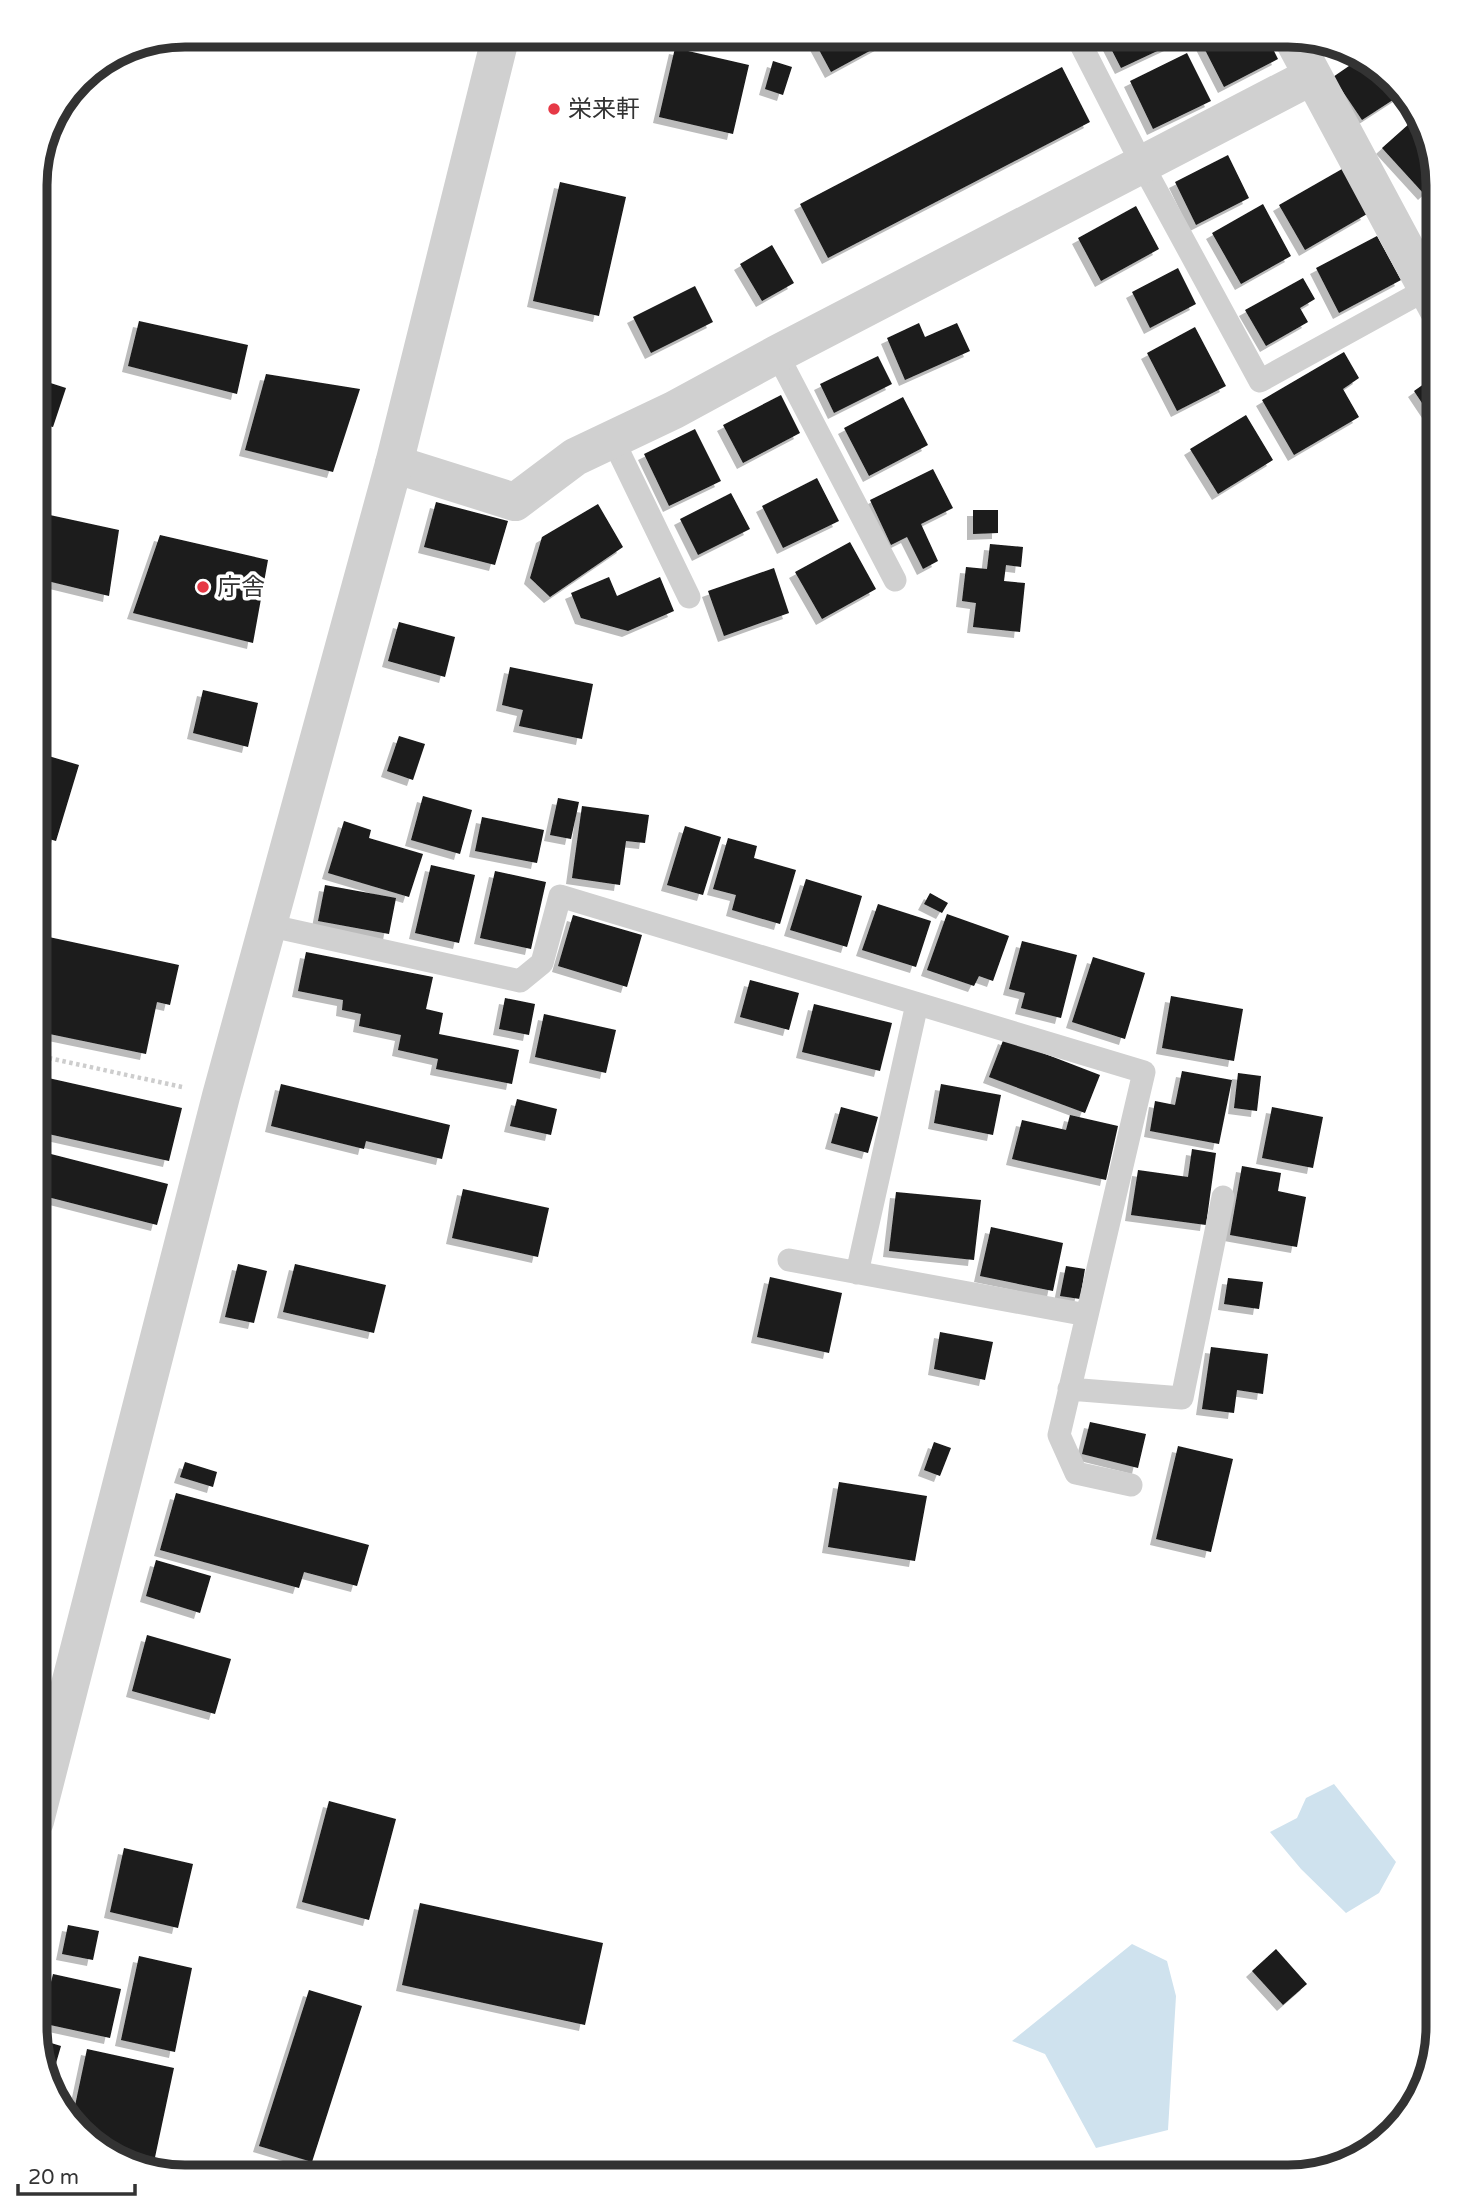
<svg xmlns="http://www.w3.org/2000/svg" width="1473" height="2212" viewBox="0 0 1473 2212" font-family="'Varela Round','Noto Sans JP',sans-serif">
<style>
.water{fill:#cfe2ee}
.building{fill:#1a1a1a;filter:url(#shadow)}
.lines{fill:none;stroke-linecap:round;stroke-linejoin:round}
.path{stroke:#cdcdcd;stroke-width:4.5;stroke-dasharray:3.5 3.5;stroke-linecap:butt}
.service{stroke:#d0d0d0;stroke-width:23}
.minor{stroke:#d0d0d0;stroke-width:38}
.tertiary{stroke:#d0d0d0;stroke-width:38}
.poi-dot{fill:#e63946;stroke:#fff;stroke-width:2.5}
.labels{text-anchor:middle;stroke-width:7;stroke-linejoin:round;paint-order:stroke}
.poi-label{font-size:24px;fill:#333;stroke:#fff;text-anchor:start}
.rim{fill:none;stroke:#333;stroke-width:9}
</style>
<defs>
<filter id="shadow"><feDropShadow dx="-6" dy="6" stdDeviation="0" flood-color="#0004"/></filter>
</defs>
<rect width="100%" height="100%" fill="#fff"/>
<path class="water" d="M 1334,1784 L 1396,1862 L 1379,1893 L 1346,1913 L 1301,1869 L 1270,1832 L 1297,1818 L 1306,1798 Z
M 1132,1944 L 1167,1961 L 1176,1996 L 1168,2130 L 1096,2148 L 1045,2054 L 1012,2041 Z"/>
<path class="building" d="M 811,35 L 899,35 L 831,72 Z
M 1104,35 L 1184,35 L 1185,38 L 1121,68 Z
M 1210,35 L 1266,35 L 1278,59 L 1224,87 L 1200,40 Z
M 675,48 L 749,65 L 733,134 L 659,117 Z
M 1187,53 L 1211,101 L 1153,129 L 1130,81 Z
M 1362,57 L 1371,60 L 1402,94 L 1362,120 L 1333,77 Z
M 773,61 L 792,67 L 783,95 L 765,89 Z
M 1062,67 L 1090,122 L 828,258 L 800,204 Z
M 1419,115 L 1437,182 L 1424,194 L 1382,148 Z
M 1228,155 L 1249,198 L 1196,225 L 1175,182 Z
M 1342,169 L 1367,214 L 1305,250 L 1279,205 Z
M 560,182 L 626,197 L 599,316 L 533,301 Z
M 1263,204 L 1291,256 L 1241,284 L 1212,233 Z
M 1136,206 L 1159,249 L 1101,281 L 1078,238 Z
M 1377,236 L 1401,280 L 1339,313 L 1316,268 Z
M 772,245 L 794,283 L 762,301 L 740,264 Z
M 1178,268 L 1196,304 L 1150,328 L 1132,292 Z
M 1303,278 L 1315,299 L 1300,308 L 1308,322 L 1266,346 L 1245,310 Z
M 695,286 L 713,322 L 651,353 L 633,317 Z
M 139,321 L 248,345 L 237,394 L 128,366 Z
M 919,323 L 925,337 L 957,323 L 970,351 L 905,380 L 887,338 Z
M 1195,327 L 1226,386 L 1177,411 L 1147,353 Z
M 1344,352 L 1359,378 L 1343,389 L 1359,417 L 1294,455 L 1262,400 Z
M 878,356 L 892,384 L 834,413 L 820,384 Z
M 266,374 L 360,389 L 333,472 L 245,450 Z
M 1438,374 L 1438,405 L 1428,412 L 1414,391 Z
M 35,378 L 66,388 L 53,427 L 35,423 Z
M 781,395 L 800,433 L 743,463 L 723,425 Z
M 903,397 L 928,445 L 869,476 L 844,428 Z
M 1246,415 L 1273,460 L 1218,494 L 1190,449 Z
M 695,429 L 721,481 L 669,506 L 644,454 Z
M 933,469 L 953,508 L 921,524 L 938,561 L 923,569 L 907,537 L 891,545 L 870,500 Z
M 817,478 L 839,521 L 783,548 L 762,506 Z
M 731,493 L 750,529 L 698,555 L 680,519 Z
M 436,502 L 508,521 L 495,565 L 424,547 Z
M 598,504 L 623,547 L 550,597 L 530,578 L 542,537 Z
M 973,510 L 998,510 L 998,533 L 973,534 Z
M 36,512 L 119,530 L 109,596 L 35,578 Z
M 160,535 L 268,560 L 253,643 L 133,613 Z
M 850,542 L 876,589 L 822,619 L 795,572 Z
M 990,544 L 1023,547 L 1021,567 L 1006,565 L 1004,581 L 1025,583 L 1020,632 L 973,627 L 976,603 L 962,601 L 966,567 L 987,569 Z
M 774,568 L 789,613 L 724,636 L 708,591 Z
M 609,577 L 617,596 L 660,577 L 674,611 L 628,631 L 581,618 L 571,593 Z
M 399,622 L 455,637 L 445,677 L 388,661 Z
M 510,667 L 593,684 L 582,739 L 519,726 L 523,710 L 502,705 Z
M 203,690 L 258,703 L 248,747 L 193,733 Z
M 399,736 L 425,744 L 413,780 L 387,771 Z
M 35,752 L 79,765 L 56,841 L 35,835 Z
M 423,796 L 472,810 L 460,854 L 411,840 Z
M 558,798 L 579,802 L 571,839 L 550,835 Z
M 582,806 L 649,815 L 645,843 L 626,841 L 620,885 L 572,878 Z
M 482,817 L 544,830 L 537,863 L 475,851 Z
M 344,821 L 371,830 L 369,838 L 423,854 L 409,897 L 328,873 Z
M 685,826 L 721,837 L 703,895 L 667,885 Z
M 728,838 L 757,846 L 754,858 L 796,870 L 780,924 L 732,910 L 736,895 L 713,889 Z
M 431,865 L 475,875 L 459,943 L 415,933 Z
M 495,871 L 546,882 L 531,949 L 480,938 Z
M 806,879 L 862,896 L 847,947 L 790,930 Z
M 325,885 L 396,898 L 389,934 L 318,921 Z
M 930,893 L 948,903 L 942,913 L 924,904 Z
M 878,904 L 931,921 L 916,967 L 862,950 Z
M 947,914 L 1009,936 L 993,981 L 979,976 L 974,986 L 927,970 Z
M 573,915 L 642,935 L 627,987 L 558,966 Z
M 35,934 L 179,965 L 170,1005 L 157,1002 L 146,1054 L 35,1031 Z
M 1022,941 L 1077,955 L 1061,1018 L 1021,1008 L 1025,993 L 1009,989 Z
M 306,952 L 433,977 L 426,1009 L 443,1013 L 439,1034 L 519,1050 L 512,1084 L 436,1069 L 438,1059 L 398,1050 L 401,1035 L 359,1026 L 361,1014 L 342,1010 L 343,1000 L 298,991 Z
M 1093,957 L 1145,973 L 1125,1039 L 1072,1022 Z
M 750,980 L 799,993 L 789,1030 L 740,1017 Z
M 1171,996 L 1243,1009 L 1234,1061 L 1162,1048 Z
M 505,998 L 535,1004 L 529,1035 L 499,1029 Z
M 814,1004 L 892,1023 L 880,1071 L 802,1052 Z
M 544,1014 L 616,1030 L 606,1073 L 535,1057 Z
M 1004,1038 L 1100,1075 L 1085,1113 L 989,1077 Z
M 1182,1071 L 1232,1080 L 1219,1144 L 1150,1131 L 1155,1101 L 1175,1105 Z
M 1238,1073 L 1261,1076 L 1257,1111 L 1234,1108 Z
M 35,1075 L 182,1108 L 169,1161 L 35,1131 Z
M 281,1084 L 450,1125 L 442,1159 L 366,1141 L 364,1149 L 271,1126 Z
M 941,1084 L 1001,1095 L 993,1135 L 934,1123 Z
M 517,1099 L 557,1109 L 551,1135 L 510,1126 Z
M 841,1107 L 878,1117 L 868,1153 L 831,1143 Z
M 1272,1107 L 1323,1117 L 1313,1168 L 1262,1158 Z
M 1070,1115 L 1118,1126 L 1106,1180 L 1012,1159 L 1022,1120 L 1066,1130 Z
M 1192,1149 L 1216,1153 L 1206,1225 L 1131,1215 L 1138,1170 L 1188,1177 Z
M 51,1154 L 168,1184 L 157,1225 L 40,1195 Z
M 1242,1166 L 1281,1173 L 1278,1191 L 1306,1197 L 1297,1247 L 1230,1235 Z
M 463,1189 L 549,1208 L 538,1257 L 452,1238 Z
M 896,1192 L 981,1200 L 974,1260 L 889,1251 Z
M 991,1227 L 1063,1243 L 1053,1291 L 980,1276 Z
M 238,1264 L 267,1271 L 254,1323 L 225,1317 Z
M 295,1264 L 386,1285 L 374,1333 L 283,1312 Z
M 1066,1266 L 1085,1269 L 1080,1299 L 1060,1296 Z
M 770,1277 L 842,1293 L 829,1353 L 757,1337 Z
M 1228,1278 L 1263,1282 L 1259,1309 L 1224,1304 Z
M 940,1332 L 993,1342 L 985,1380 L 934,1369 Z
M 1211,1347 L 1268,1354 L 1263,1394 L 1237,1390 L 1234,1413 L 1202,1409 Z
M 1090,1422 L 1146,1434 L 1138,1468 L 1082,1454 Z
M 934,1442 L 951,1448 L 940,1476 L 924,1470 Z
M 1178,1446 L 1233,1459 L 1211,1552 L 1156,1539 Z
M 185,1462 L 217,1472 L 213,1487 L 180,1477 Z
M 839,1482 L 927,1496 L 915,1561 L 828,1547 Z
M 176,1493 L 369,1545 L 357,1586 L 304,1572 L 299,1588 L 160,1550 Z
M 156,1560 L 211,1576 L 200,1613 L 146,1596 Z
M 147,1635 L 231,1659 L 215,1714 L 132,1691 Z
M 329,1801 L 396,1819 L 369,1920 L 302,1902 Z
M 124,1848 L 193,1864 L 178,1928 L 110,1912 Z
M 420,1903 L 603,1943 L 585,2025 L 402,1985 Z
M 68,1925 L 99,1931 L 93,1960 L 62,1954 Z
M 1276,1949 L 1307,1984 L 1283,2005 L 1252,1971 Z
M 139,1956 L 192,1968 L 175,2052 L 121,2040 Z
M 53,1974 L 121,1989 L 110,2038 L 41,2023 Z
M 309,1990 L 362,2006 L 312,2162 L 259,2146 Z
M 38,2039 L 61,2046 L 50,2084 Z
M 87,2049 L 174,2068 L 154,2162 L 101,2150 L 72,2120 Z"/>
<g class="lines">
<path class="path" d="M 35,1055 L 182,1087"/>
<path class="service" d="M 1076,35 L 1142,164 L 1260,381 L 1427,289
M 777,354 L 895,580
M 613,440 L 689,597
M 267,925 L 520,981 L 542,963 L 560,896 L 1144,1072 L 1059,1435 L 1076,1473 L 1131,1485
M 789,1260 L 1087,1315
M 857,1273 L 917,1004
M 1069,1389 L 1182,1398 L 1223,1197"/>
<path class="minor" d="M 1291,35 L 1438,309
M 394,464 L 515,502 L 575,457 L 674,410 L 777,354 L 1312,76"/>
<path class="tertiary" d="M 35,1821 L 221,1096 L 394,464 L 501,35"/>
</g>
<g class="poi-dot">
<circle cx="554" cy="109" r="7"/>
<circle cx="203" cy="587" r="7"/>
</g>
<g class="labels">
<g class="poi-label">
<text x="568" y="117">栄来軒</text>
<text x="217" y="595">庁舎</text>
</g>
</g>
<path d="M0 0H1473V2212H0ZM185 47H1288A138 138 0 0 1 1426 185V2027A138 138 0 0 1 1288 2165H185A138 138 0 0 1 47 2027V185A138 138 0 0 1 185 47Z" fill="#fff" fill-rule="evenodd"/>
<path class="rim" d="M185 47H1288A138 138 0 0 1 1426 185V2027A138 138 0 0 1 1288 2165H185A138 138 0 0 1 47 2027V185A138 138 0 0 1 185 47Z"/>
<path d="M18 2184v10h117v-10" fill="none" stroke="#333333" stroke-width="3.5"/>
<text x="28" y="2184" font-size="21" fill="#333333" stroke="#ffffff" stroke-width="5" paint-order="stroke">20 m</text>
</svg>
